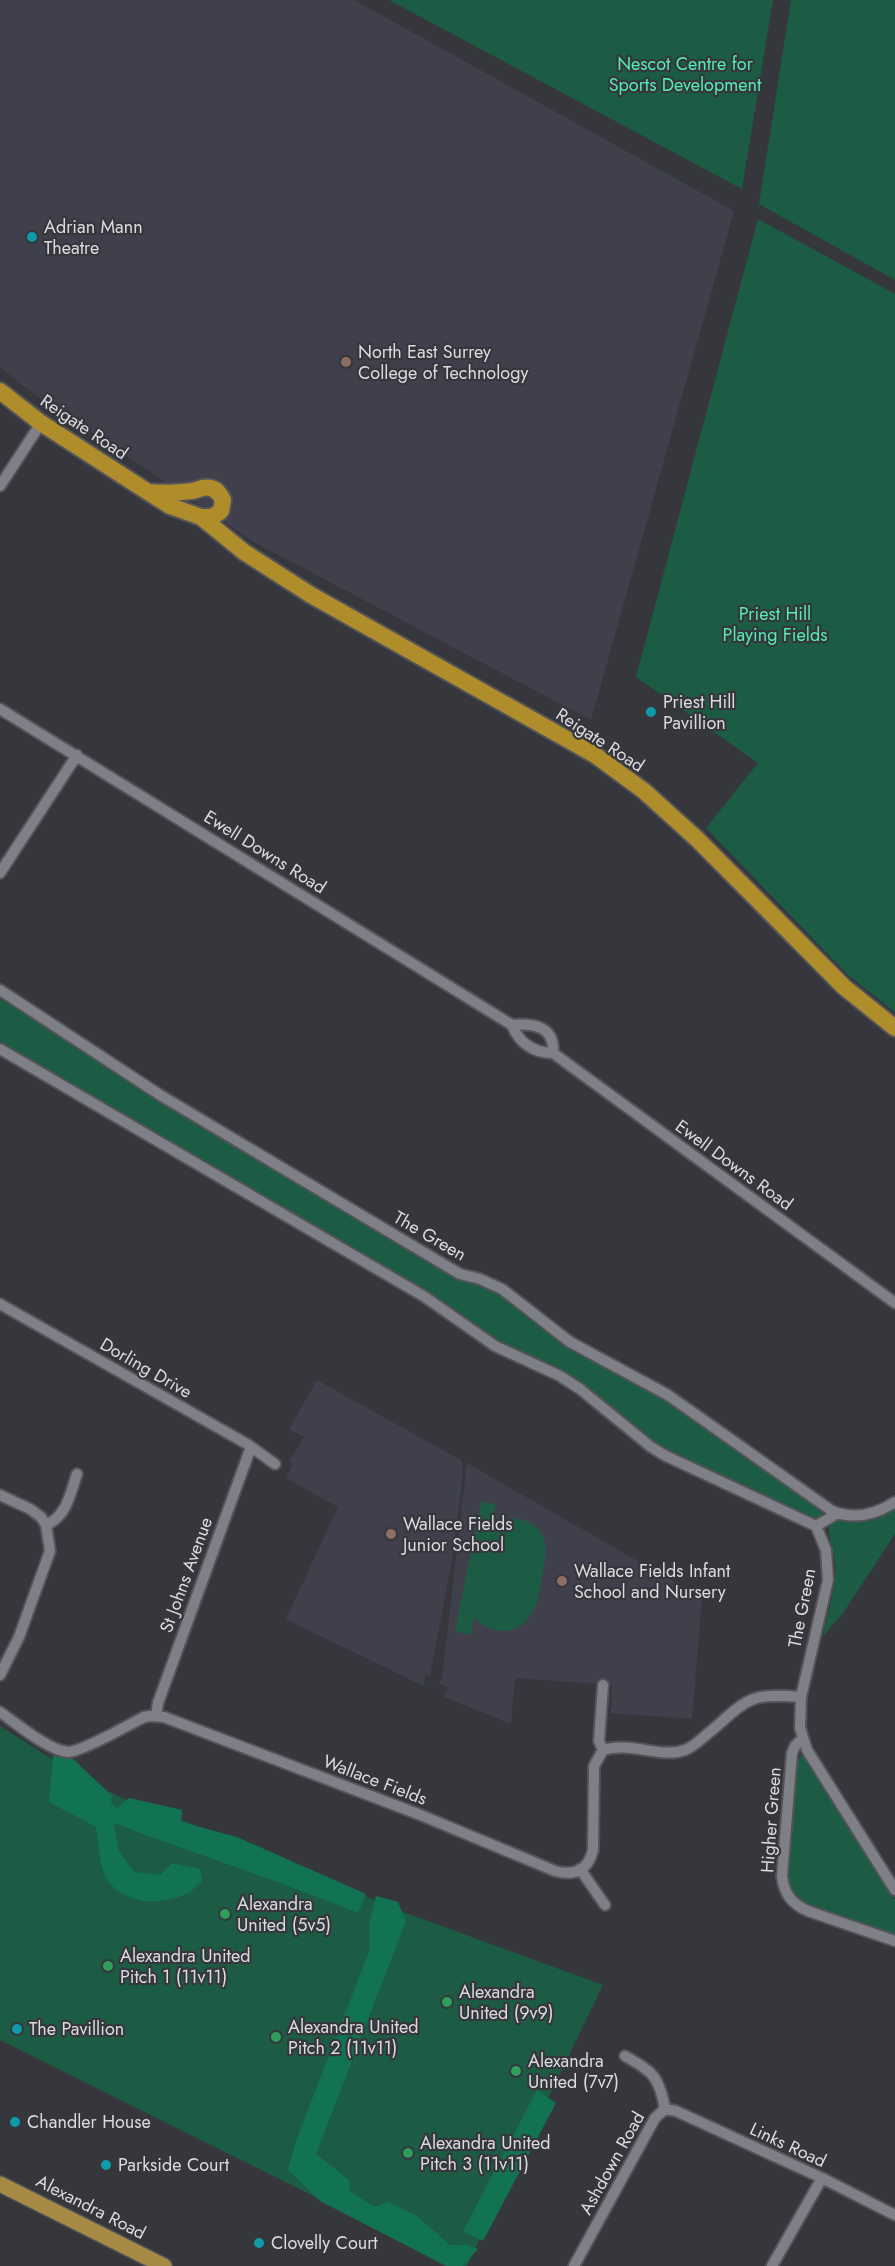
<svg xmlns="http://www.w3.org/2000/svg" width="895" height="2266" viewBox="0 0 895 2266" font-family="Jost,sans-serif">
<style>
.built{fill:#3f404c}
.green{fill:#1c5c44}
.forest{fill:#117352}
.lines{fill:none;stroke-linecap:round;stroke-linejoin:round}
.minor-casing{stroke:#535358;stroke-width:14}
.primary-casing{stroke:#535358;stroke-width:18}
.trunk-casing{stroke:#535358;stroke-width:20}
.minor{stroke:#7f8087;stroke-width:10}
.primary{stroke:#a48a42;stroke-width:15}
.trunk{stroke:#b08d2b;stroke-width:16}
.culture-dot{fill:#0f9aa8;stroke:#36373d;stroke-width:2}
.education-dot{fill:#8d6e63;stroke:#36373d;stroke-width:2}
.leisure-dot{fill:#2e9e5b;stroke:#36373d;stroke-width:2}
.labels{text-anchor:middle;stroke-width:4.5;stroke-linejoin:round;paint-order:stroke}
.park-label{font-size:18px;fill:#51edb3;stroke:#36373d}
.poi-label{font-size:18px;fill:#dbdbdf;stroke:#36373d;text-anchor:start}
.street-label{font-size:18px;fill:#dbdbdf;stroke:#36373d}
</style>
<rect width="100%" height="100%" fill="#36373d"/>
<path class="built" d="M 0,0 L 354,0 L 734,211 L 591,720 L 254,542 L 23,386 L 0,367 Z
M 317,1380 L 462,1461 L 462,1483 L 452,1560 L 430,1676 L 426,1674 L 423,1686 L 286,1619 L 338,1507 L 286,1478 L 293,1464 L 289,1462 L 304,1437 L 289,1429 Z
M 467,1463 L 702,1598 L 692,1719 L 611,1713 L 612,1685 L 515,1678 L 511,1724 L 444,1697 L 448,1688 L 439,1683 L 442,1678 Z"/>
<path class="green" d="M 389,0 L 773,0 L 742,189 Z
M 791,0 L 895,0 L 895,280 L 759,204 Z
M 758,219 L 895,294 L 895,1012 L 848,975 L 706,828 L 758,763 L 636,677 Z
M 0,994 L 17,1009 L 168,1104 L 499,1294 L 566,1346 L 666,1398 L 739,1449 L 822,1511 L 822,1518 L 816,1521 L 782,1503 L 729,1483 L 661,1447 L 591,1392 L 498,1343 L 0,1045 Z
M 481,1502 L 496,1504 L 492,1522 C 513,1514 540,1519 545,1544 C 547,1556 543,1569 541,1581 C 539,1590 539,1601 535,1608 C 520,1637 496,1637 474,1618 L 470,1635 L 455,1631 Z
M 895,1509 L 895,1534 L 843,1613 L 823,1636 C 827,1614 838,1583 835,1562 C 834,1551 827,1535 829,1525 C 840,1516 854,1522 868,1520 C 878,1519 886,1514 895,1509 Z
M 0,1726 L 55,1761 L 119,1797 L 187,1822 L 406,1913 L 603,1985 L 467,2266 L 454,2266 L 0,2040 Z
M 801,1755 L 807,1759 L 895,1899 L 895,1935 L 888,1935 L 808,1905 C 801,1902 794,1896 791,1889 C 782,1868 794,1788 797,1762 Z"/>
<path class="forest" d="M 53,1756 L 70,1756 L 112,1796 L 111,1803 L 117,1808 L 129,1798 L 182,1810 L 181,1822 L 237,1837 L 366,1894 L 358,1913 C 278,1880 195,1854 114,1823 L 119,1851 L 134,1872 L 160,1875 L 172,1863 L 200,1869 L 202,1881 C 198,1885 193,1890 188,1893 C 163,1905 126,1906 108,1881 C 100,1870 98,1841 96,1827 L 49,1802 Z
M 376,1896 L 398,1902 L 406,1921 L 316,2154 L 349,2180 L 350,2191 L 374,2207 L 388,2202 L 417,2216 L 450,2245 L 467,2245 L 478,2249 L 463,2266 L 446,2266 L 320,2201 L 288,2170 L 296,2141 L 370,1949 L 369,1924 Z
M 537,2090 L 556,2103 L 483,2241 L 463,2231 Z"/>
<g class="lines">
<defs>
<path id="minor" d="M 0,486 L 41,423
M 0,709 L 512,1025 C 519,1043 534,1053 553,1053 L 895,1303
M 0,873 L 77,755
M 0,990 L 160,1095 L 460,1274 L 480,1279 L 502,1289 L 570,1342 L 668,1395 L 832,1511 C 854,1520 875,1515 895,1502
M 512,1025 C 533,1023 555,1026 553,1053
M 0,1049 L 425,1297 L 495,1346 L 560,1376 L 580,1389 L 651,1447 L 666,1456 L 816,1526 L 826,1550 L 828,1580 L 801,1697 L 800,1728 L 807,1750 L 895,1890
M 0,1304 L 247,1444 L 275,1464
M 0,1495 L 30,1509 L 41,1517 L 46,1525 L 50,1551 L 19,1637 L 0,1675
M 46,1525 C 67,1516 70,1494 77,1474
M 816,1526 L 838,1513
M 0,1712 C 16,1723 49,1751 68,1752 C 81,1752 129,1725 144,1717 L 150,1716 L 164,1717 L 418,1814 L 555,1871 C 574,1876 588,1871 593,1850 L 594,1766 L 603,1750 C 630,1741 662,1759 685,1750 C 695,1746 703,1737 711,1731 C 749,1698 749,1693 801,1697
M 156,1716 L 158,1703 L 251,1447
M 802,1739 L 795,1746 L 792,1753 L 782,1876 C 784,1894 792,1904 808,1911 L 895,1941
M 603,1750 L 599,1741 L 603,1685
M 580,1869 L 605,1905
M 625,2056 C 653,2072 659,2076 665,2109
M 665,2109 L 676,2111 L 822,2178 L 895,2215
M 574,2266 L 655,2118 L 665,2109
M 772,2266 L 822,2178"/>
<path id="primary" d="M 0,2184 L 164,2266"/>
<path id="trunk" d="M 0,391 L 41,423 L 148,492 L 170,506 L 201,517 L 244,552 L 311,595 L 595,755 L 644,791 L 697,839 L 844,987 L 895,1028
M 149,492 C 163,493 177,493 192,491 C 198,490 204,486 210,488 C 217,489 220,494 223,500 L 221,511 L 212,517 L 201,517"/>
</defs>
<use href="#minor" class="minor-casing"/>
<use href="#primary" class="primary-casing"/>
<use href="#trunk" class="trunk-casing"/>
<use href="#minor" class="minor"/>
<use href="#primary" class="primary"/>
<use href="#trunk" class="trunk"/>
</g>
<g class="culture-dot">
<circle cx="32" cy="237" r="6"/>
<circle cx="651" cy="712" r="6"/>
<circle cx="17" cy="2029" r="6"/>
<circle cx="15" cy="2122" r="6"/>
<circle cx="106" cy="2165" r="6"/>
<circle cx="259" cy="2243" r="6"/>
</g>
<g class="education-dot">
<circle cx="346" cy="362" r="6"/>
<circle cx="391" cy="1534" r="6"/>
<circle cx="562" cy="1581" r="6"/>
</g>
<g class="leisure-dot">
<circle cx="225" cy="1914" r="6"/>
<circle cx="108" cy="1966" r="6"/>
<circle cx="447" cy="2002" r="6"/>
<circle cx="276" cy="2037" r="6"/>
<circle cx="516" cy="2071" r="6"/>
<circle cx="408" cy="2153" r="6"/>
</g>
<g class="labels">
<g class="park-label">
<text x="685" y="70">Nescot Centre for<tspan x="685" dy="21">Sports Development</tspan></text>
<text x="775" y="620">Priest Hill<tspan x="775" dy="21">Playing Fields</tspan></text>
</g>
<g class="poi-label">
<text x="44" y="233">Adrian Mann<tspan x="44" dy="21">Theatre</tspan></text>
<text x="358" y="358">North East Surrey<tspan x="358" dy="21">College of Technology</tspan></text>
<text x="663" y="708">Priest Hill<tspan x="663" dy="21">Pavillion</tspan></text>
<text x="403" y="1530">Wallace Fields<tspan x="403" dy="21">Junior School</tspan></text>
<text x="574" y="1577">Wallace Fields Infant<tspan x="574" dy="21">School and Nursery</tspan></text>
<text x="237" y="1910">Alexandra<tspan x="237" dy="21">United (5v5)</tspan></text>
<text x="120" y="1962">Alexandra United<tspan x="120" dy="21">Pitch 1 (11v11)</tspan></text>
<text x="459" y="1998">Alexandra<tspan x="459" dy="21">United (9v9)</tspan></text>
<text x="288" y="2033">Alexandra United<tspan x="288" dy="21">Pitch 2 (11v11)</tspan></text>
<text x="29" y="2035">The Pavillion</text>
<text x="528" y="2067">Alexandra<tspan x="528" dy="21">United (7v7)</tspan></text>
<text x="27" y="2128">Chandler House</text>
<text x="420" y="2149">Alexandra United<tspan x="420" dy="21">Pitch 3 (11v11)</tspan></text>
<text x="118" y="2171">Parkside Court</text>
<text x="271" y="2249">Clovelly Court</text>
</g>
<g class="street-label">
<text transform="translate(84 427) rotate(34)" y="6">Reigate Road</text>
<text transform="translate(600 740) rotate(33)" y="6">Reigate Road</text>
<text transform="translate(265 852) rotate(32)" y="6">Ewell Downs Road</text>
<text transform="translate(734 1165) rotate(36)" y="6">Ewell Downs Road</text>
<text transform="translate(430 1236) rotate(30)" y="6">The Green</text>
<text transform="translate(146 1368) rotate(30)" y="6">Dorling Drive</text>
<text transform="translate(186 1575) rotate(-70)" y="6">St Johns Avenue</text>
<text transform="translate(802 1608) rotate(-79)" y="6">The Green</text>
<text transform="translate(375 1780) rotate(21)" y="6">Wallace Fields</text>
<text transform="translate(771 1820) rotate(-86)" y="6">Higher Green</text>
<text transform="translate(788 2145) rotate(25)" y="6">Links Road</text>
<text transform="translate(612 2163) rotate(-61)" y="6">Ashdown Road</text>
<text transform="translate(91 2207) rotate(27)" y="6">Alexandra Road</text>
</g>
</g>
</svg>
